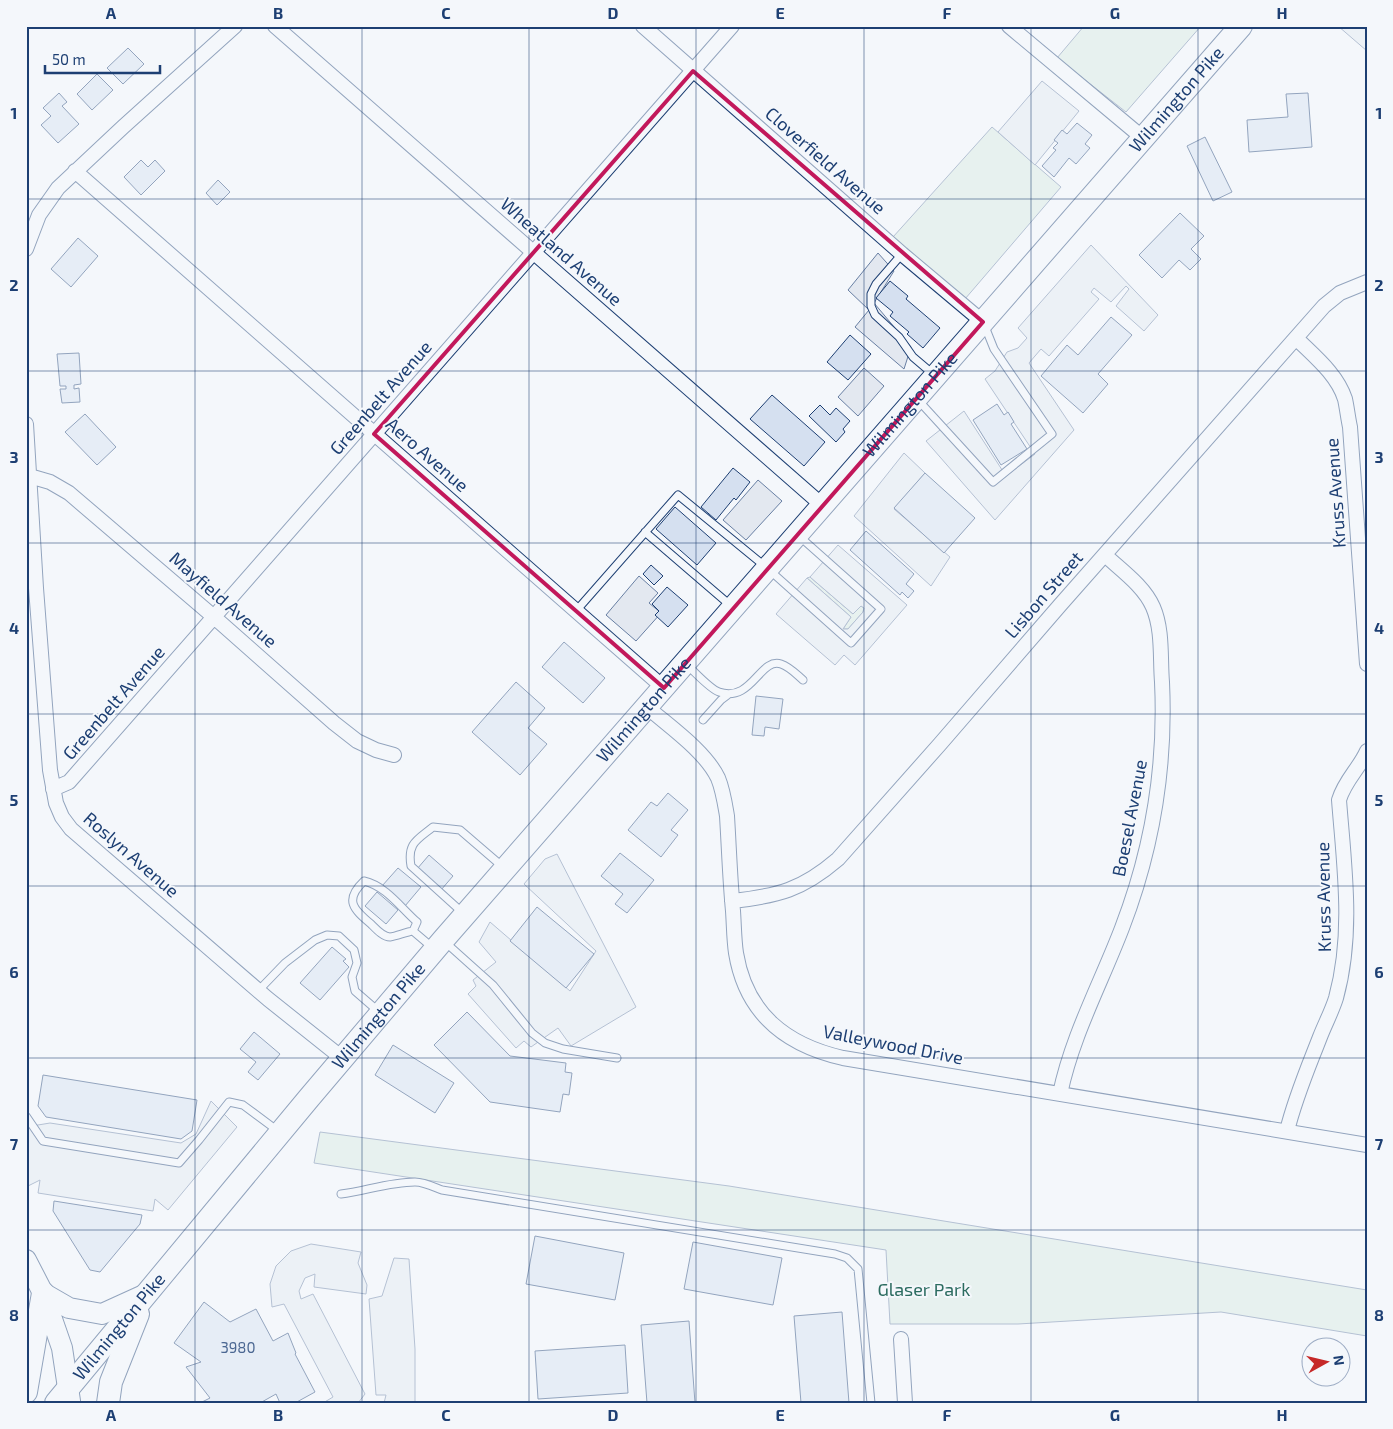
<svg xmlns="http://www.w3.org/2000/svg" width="1393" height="1429" viewBox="0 0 1393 1429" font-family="'Exo 2',sans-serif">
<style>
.green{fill:#d7e8df;stroke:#687fa3}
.parking{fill:#e3e8f0;stroke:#687fa3}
.building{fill:#d5e0f0;stroke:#1d3f73}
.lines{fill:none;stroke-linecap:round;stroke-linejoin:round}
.service-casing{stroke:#1d3f73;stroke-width:9}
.minor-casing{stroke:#1d3f73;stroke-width:16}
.secondary-casing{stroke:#1d3f73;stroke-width:22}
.primary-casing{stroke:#1d3f73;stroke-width:24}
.service{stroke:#f4f7fb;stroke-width:7}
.minor{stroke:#f4f7fb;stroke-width:14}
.secondary{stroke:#f4f7fb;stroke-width:20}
.primary{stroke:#f4f7fb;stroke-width:22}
.marked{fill:none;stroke:#c2185b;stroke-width:4;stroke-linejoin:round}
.grid{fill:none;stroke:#1d3f73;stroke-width:1;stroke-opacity:0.55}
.labels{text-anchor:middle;stroke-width:4;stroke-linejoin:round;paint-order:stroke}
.number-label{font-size:15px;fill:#4b6792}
.street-label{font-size:18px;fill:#1d3f73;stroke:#f4f7fb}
.park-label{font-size:18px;fill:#2c6c60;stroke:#f4f7fb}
.neatline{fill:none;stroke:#1d3f73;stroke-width:2}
.grid-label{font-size:16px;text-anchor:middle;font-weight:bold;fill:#1d3f73}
</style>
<rect width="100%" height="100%" fill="#f4f7fb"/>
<path class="green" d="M 1084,26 L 1201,26 L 1126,112 L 1057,58 Z
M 992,127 L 1061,187 L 965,299 L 893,237 Z
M 810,577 L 853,614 L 861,606 L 864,608 L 863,612 L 848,629 L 843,629 L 851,617 L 807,578 Z
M 320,1132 L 729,1186 L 1367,1290 L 1367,1336 L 1221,1312 L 1018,1324 L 890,1324 L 886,1250 L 314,1163 Z"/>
<path class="parking" d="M 1338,26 L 1367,26 L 1367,51 Z
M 1042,81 L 1079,111 L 1035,165 L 998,132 Z
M 1091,245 L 1158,315 L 1144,331 L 1116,306 L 1129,289 L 1126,286 L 1111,302 L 1094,288 L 1091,292 L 1099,299 L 1049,356 L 1041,349 L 1029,363 L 1074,430 L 995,520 L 926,441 L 964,411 L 1006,476 L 1035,454 L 985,379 L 995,371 L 1007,352 L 1018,348 L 1027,338 L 1018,328 Z
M 878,253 L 894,271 L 874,303 L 911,347 L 904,369 L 855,327 L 869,310 L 848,290 Z
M 864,368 L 884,386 L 858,416 L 838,397 Z
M 904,453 L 925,473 L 894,509 L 950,557 L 931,586 L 854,516 Z
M 758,480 L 782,501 L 746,540 L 723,520 Z
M 838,545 L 907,605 L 855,665 L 844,655 L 835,665 L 776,614 L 807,578 L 851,617 L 843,629 L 848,629 L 863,612 L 864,608 L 861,606 L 853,614 L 810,577 Z
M 639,576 L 658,593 L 649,603 L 661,613 L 636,641 L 606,615 Z
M 557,854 L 636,1007 L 571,1046 L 558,1028 L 531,1047 L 524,1041 L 516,1048 L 468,994 L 476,986 L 473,980 L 496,962 L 479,942 L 490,922 L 570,991 L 596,951 L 524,884 L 545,859 Z
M 211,1101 L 237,1127 L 168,1210 L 155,1199 L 153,1211 L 38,1193 L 40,1180 L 26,1187 L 26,1127 L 50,1123 L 181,1143 L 196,1134 Z
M 311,1244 L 361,1252 L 358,1263 L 367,1285 L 366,1294 L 314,1287 L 315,1274 L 305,1278 L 299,1291 L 301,1299 L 313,1294 L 365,1394 L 358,1403 L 323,1403 L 333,1397 L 284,1304 L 272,1307 L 270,1284 L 276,1266 L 291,1251 Z
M 394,1258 L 409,1259 L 415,1349 L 415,1403 L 384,1403 L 386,1395 L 376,1395 L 369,1299 L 382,1296 Z"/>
<path class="building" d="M 128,48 L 144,64 L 123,84 L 107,68 Z
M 97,74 L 113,90 L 92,110 L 77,94 Z
M 59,93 L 67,102 L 62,106 L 79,124 L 58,143 L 41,125 L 51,116 L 43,108 Z
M 1308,93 L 1312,147 L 1249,152 L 1247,120 L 1288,117 L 1286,94 Z
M 1077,123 L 1092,135 L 1085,144 L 1090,148 L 1076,164 L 1069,158 L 1054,177 L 1042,166 L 1056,150 L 1053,148 L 1058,143 L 1054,140 L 1062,130 L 1067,134 Z
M 1205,137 L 1232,192 L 1213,201 L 1187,146 Z
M 141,160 L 148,167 L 155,160 L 165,171 L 141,195 L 124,177 Z
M 218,180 L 230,192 L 217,205 L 206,193 Z
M 1180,213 L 1204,236 L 1191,249 L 1201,259 L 1190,270 L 1179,260 L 1162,278 L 1139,255 Z
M 78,238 L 98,256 L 71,287 L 51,269 Z
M 890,281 L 908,296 L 906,299 L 940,328 L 923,348 L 907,334 L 909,332 L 890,316 L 893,312 L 876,298 Z
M 1111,317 L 1132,335 L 1098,374 L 1108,384 L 1083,413 L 1041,376 L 1067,345 L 1078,355 Z
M 850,335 L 871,354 L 848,380 L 827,362 Z
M 79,353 L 81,384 L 74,385 L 74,389 L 79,388 L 80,402 L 62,403 L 60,389 L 66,389 L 66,386 L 60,386 L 57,354 Z
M 772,395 L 825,442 L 804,466 L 750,419 Z
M 997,404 L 1004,415 L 1008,412 L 1014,422 L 1011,424 L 1027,449 L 1001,465 L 973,420 Z
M 820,405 L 830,415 L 836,408 L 850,421 L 843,429 L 845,432 L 836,442 L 809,416 Z
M 85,414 L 116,447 L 97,465 L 65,432 Z
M 733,468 L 750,482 L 736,500 L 734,498 L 716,520 L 701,507 Z
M 925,473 L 975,518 L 944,553 L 894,508 Z
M 675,507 L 716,543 L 697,565 L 656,529 Z
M 866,531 L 914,574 L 906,584 L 914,591 L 908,598 L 902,592 L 900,595 L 850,550 Z
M 651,565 L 663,576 L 654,585 L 643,574 Z
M 667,587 L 688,605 L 668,627 L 655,615 L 659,611 L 652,604 Z
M 564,642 L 605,678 L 583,703 L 542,667 Z
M 516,682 L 545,708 L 528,728 L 547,744 L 520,775 L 472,732 Z
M 756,696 L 783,699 L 779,729 L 765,727 L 764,736 L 752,735 Z
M 668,793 L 688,810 L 671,830 L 678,835 L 661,857 L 628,830 L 651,802 L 657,806 Z
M 620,853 L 654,880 L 627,913 L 615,904 L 623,894 L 601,876 Z
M 429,855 L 453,876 L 441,890 L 417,869 Z
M 398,868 L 421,887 L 405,906 L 382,886 Z
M 377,892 L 398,910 L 386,924 L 365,906 Z
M 537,907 L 594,954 L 566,988 L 510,941 Z
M 332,947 L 346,959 L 343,961 L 349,967 L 320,1000 L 300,983 Z
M 467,1012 L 510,1056 L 566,1063 L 565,1072 L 572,1073 L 569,1095 L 563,1094 L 560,1112 L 490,1102 L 434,1045 Z
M 254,1032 L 280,1054 L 258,1080 L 248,1072 L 256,1062 L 240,1049 Z
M 393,1045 L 454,1083 L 435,1113 L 375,1075 Z
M 43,1075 L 197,1100 L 192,1131 L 181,1139 L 46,1117 L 38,1106 Z
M 54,1201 L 142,1215 L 140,1224 L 100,1272 L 90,1270 L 53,1211 Z
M 535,1236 L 624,1253 L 615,1300 L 526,1284 Z
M 693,1242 L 782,1258 L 773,1305 L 684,1289 Z
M 204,1302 L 230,1322 L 256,1309 L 273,1341 L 288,1333 L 296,1353 L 295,1354 L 315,1392 L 295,1403 L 280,1403 L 276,1394 L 260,1403 L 200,1403 L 210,1398 L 186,1367 L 201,1362 L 174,1343 Z
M 842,1312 L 849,1403 L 801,1403 L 794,1316 Z
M 689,1321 L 695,1403 L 647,1403 L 641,1325 Z
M 625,1345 L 628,1393 L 538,1399 L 535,1351 Z"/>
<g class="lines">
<defs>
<path id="service" d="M 902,254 L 876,284 L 871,294 L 871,306 L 875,315 L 899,337 L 913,357 L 933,374
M 918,400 L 993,482 L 1052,434 L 994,349 L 984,324
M 645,532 L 730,605
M 576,611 L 678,495 L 767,568 L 851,643 L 881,609 L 799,536
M 687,665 C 695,672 710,689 719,692 C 752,703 760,657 781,664 C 790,667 796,674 803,680
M 703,720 L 721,700 L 729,694
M 463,913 L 411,866 C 407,843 417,840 433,827 L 460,830 L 503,867
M 413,931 L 417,922 C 401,908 386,886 364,881 C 344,900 353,909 371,924 C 376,929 383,937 390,937 C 397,936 406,932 413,931 L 433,948
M 445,942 L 493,985 L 532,1033 L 545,1043 L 563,1049 L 617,1058
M 258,991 L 285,963 L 315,940 L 327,935 L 339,936 L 354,950 L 357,963 L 352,977 L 355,991 L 378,1011
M 26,1116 L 43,1141 L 179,1163 L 199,1140 L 229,1102 L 243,1105 L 278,1131
M 341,1194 C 365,1191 390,1182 415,1182 C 424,1182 434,1187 442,1190 L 835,1254 L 847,1258 L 858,1269 L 871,1403"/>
<path id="minor" d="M 275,26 L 822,505
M 643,26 L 902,254 L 983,322
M 1009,26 L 1143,138
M 75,171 L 664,688
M 26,249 L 39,215 L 58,188 L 123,127 L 235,26
M 1296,338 C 1314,356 1337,374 1345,399 C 1347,408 1348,418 1350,427 L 1367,664
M 26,424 L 36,588 L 50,770 L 56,803 L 62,817 L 71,829 L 268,999 L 342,1058
M 26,475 L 50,482 L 69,493 L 214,617 L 334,723 L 357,741 L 376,750 L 394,755
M 647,707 C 670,727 705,751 718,778 C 723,790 725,804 727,816 C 729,848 730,880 733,911 C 734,925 734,940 736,953 C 746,1014 786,1045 843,1058 L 1367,1145
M 53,789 L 69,782 L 732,26
M 732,901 C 778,896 802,890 838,859 L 940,744 L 1061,604 L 1324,306 L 1340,293 L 1367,282
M 1060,1094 C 1072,1036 1101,983 1122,928 C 1152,850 1166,766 1162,682 C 1160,658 1163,630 1153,607 C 1144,586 1121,570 1105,555
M 1287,1131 C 1295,1098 1308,1068 1320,1037 C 1325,1024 1332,1011 1336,998 C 1354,933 1344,865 1339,800 C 1345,780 1359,769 1367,751
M 901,1339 L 905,1403"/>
<path id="secondary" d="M 26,1260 L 43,1293 L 62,1348 L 70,1401
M 43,1293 L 69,1308 L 102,1314 L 146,1294"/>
<g id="primary">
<path d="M 26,1392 L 43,1293"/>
<path id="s1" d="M 56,1403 L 309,1098 L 443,940 L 1241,26"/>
<path d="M 108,1403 L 111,1382 L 138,1314"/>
</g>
</defs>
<use href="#service" class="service-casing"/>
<use href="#minor" class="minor-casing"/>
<use href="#secondary" class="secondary-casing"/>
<use href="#primary" class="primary-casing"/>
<use href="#service" class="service"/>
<use href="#minor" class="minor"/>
<use href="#secondary" class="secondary"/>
<use href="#primary" class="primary"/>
</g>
<path d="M0 0H1393V1429H0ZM 693,71 L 983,322 L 664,688 L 374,434 Z" fill="#f4f7fb" fill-opacity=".55" fill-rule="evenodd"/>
<path class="marked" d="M 693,71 L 983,322 L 664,688 L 374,434 Z"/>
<path class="grid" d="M 195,26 L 195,1403M 362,26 L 362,1403M 529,26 L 529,1403M 696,26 L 696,1403M 864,26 L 864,1403M 1031,26 L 1031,1403M 1198,26 L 1198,1403M 26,199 L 1367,199M 26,371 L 1367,371M 26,543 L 1367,543M 26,714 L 1367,714M 26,886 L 1367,886M 26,1058 L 1367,1058M 26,1230 L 1367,1230"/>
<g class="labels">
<g class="number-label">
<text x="238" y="1353">3980</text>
</g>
<g class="street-label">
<text dy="6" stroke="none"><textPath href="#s1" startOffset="1719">Wilmington Pike</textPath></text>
<text transform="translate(825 161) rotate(41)" y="6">Cloverfield Avenue</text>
<text transform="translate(561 252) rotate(41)" y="6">Wheatland Avenue</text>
<text transform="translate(381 398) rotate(-49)" y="6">Greenbelt Avenue</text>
<text dy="6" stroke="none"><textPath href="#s1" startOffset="1314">Wilmington Pike</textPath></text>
<text transform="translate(427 455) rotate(41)" y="6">Aero Avenue</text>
<text transform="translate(1336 493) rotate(-94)" y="6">Kruss Avenue</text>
<text transform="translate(1044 595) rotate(-49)" y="6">Lisbon Street</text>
<text transform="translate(223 600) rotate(41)" y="6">Mayfield Avenue</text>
<text transform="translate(114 703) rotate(-49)" y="6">Greenbelt Avenue</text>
<text dy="6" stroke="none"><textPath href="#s1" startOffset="909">Wilmington Pike</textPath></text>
<text transform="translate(1130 818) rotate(-79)" y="6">Boesel Avenue</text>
<text transform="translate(131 855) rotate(41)" y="6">Roslyn Avenue</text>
<text transform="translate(1324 897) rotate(-91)" y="6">Kruss Avenue</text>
<text dy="6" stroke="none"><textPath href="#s1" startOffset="504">Wilmington Pike</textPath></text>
<text transform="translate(893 1045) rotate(11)" y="6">Valleywood Drive</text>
<text dy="6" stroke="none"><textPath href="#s1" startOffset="99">Wilmington Pike</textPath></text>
</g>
<g class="park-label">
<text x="924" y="1296">Glaser Park</text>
</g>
</g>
<rect width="1393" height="1429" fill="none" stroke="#f4f7fb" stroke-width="55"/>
<g transform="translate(1326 1362) rotate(82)"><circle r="24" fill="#f4f7fb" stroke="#9eadc5"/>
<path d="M0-4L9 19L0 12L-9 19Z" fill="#c62828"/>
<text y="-8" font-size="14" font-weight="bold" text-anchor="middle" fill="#1d3f73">N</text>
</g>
<path d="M45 65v8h115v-8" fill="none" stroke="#1d3f73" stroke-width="2.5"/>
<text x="52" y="65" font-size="15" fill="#1d3f73" stroke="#f4f7fb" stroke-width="4" paint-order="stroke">50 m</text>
<rect x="28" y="28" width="1338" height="1374" class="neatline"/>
<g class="grid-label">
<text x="111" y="19">A</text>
<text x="278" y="19">B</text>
<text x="446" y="19">C</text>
<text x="613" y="19">D</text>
<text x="780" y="19">E</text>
<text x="947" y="19">F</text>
<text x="1115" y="19">G</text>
<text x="1282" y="19">H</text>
<text x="14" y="119">1</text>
<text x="1379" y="119">1</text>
<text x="14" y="291">2</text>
<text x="1379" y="291">2</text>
<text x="14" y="463">3</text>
<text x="1379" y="463">3</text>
<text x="14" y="634">4</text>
<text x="1379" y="634">4</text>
<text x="14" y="806">5</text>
<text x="1379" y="806">5</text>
<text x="14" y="978">6</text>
<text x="1379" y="978">6</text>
<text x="14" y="1150">7</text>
<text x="1379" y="1150">7</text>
<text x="14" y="1321">8</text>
<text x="1379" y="1321">8</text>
<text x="111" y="1421">A</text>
<text x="278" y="1421">B</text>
<text x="446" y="1421">C</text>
<text x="613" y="1421">D</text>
<text x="780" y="1421">E</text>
<text x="947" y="1421">F</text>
<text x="1115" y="1421">G</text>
<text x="1282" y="1421">H</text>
</g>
</svg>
